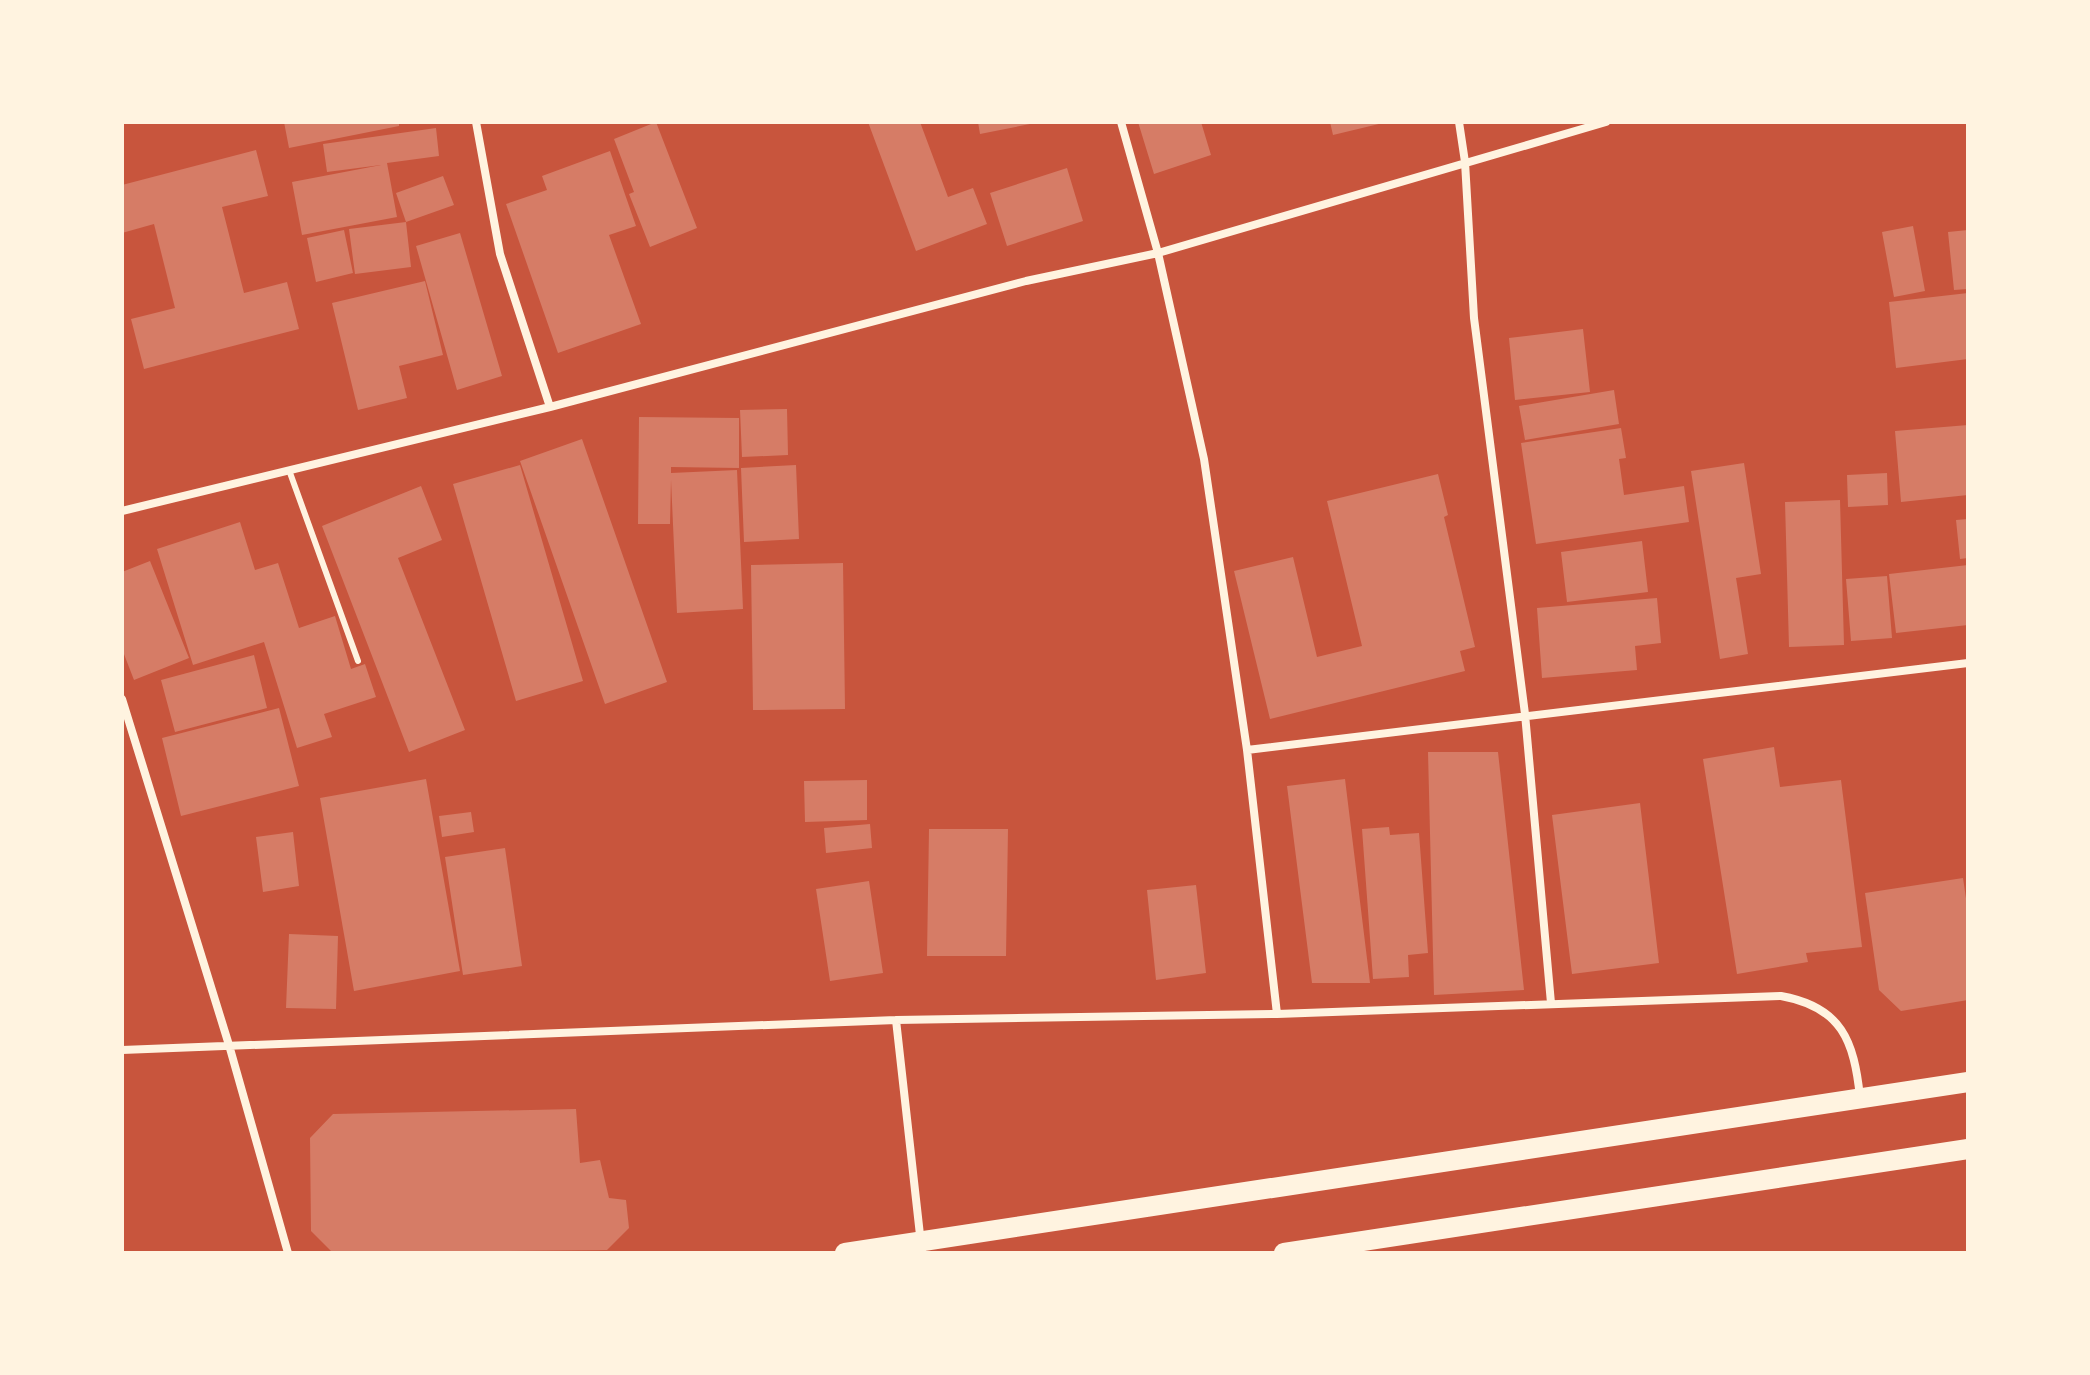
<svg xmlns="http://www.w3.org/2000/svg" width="2090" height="1375" viewBox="0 0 2090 1375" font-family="'Fira Sans',sans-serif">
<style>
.building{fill:#d67c66}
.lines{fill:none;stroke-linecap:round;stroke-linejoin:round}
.service{stroke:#fff3e0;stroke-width:6}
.minor{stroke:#fff3e0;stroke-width:8}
.primary{stroke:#fff3e0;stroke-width:20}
</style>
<rect width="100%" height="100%" fill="#c8553d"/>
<path class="building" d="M 284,122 L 399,122 L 399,126 L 289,148 Z
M 656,122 L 697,228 L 650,247 L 629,194 L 634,192 L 614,139 Z
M 868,122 L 920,122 L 948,197 L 973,188 L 987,224 L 916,251 Z
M 978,122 L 1034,122 L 1035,123 L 980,134 Z
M 1138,122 L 1201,122 L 1211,155 L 1154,174 Z
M 1330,122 L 1383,122 L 1383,123 L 1333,135 Z
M 436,128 L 439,156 L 387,163 L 397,217 L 302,235 L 292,182 L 381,165 L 327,172 L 323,144 Z
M 256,150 L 268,196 L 222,207 L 244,293 L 287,282 L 299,329 L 144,369 L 131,319 L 175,308 L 154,224 L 122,233 L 122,185 Z
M 610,151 L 636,226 L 609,235 L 641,324 L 558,353 L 506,204 L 547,190 L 542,176 Z
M 1067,168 L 1083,221 L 1007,246 L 990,193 Z
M 443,176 L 454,205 L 406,222 L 396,193 Z
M 406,222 L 411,267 L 355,274 L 349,229 Z
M 1913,226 L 1925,291 L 1894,297 L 1882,232 Z
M 344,230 L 353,273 L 316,282 L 307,238 Z
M 1968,230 L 1968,289 L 1954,290 L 1948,232 Z
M 460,233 L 502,376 L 457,390 L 416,246 Z
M 425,281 L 443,355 L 399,366 L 407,398 L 358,410 L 332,303 Z
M 1968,293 L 1968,359 L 1896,368 L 1889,302 Z
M 1583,329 L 1590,392 L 1515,400 L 1509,338 Z
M 1614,390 L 1619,424 L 1525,440 L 1519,406 Z
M 787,409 L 788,455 L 742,457 L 740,410 Z
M 639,417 L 739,418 L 739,468 L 671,467 L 671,473 L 737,470 L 743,609 L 677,613 L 671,480 L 670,524 L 638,524 Z
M 1968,425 L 1968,495 L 1901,502 L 1895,431 Z
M 1621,428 L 1626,458 L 1619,459 L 1624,495 L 1684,486 L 1689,522 L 1536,544 L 1521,443 Z
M 582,439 L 667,682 L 605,704 L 520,461 Z
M 1744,463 L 1761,574 L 1736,578 L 1748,654 L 1720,659 L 1691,471 Z
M 520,465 L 583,681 L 516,701 L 453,484 Z
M 796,465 L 799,539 L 744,542 L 741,468 Z
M 1887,473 L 1888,505 L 1848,507 L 1847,475 Z
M 1438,474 L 1448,515 L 1444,517 L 1475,647 L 1460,651 L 1465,671 L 1270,719 L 1234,571 L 1293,557 L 1317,657 L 1362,646 L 1327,501 Z
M 421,486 L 442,540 L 398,558 L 465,730 L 409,752 L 322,526 Z
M 1840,500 L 1844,645 L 1789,647 L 1785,502 Z
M 1968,519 L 1968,558 L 1960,559 L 1956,520 Z
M 240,522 L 255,570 L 278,563 L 299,628 L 335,616 L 351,669 L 365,664 L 376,697 L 324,714 L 332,737 L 297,748 L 264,642 L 193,665 L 157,549 Z
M 1642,541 L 1648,592 L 1567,602 L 1561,552 Z
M 150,561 L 189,658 L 134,680 L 122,649 L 122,572 Z
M 843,563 L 845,709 L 753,710 L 751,565 Z
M 1968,565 L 1968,625 L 1896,633 L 1889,574 Z
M 1887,576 L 1892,638 L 1851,641 L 1846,579 Z
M 1657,598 L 1661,643 L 1635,646 L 1637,670 L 1542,678 L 1537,608 Z
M 254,655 L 267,708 L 175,732 L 161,680 Z
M 279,708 L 299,786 L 181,816 L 162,738 Z
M 1774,747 L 1780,787 L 1841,780 L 1862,947 L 1806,953 L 1808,962 L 1737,974 L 1703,759 Z
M 1428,752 L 1498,752 L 1524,990 L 1434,995 Z
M 426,779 L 460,971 L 354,991 L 320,798 Z
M 1345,779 L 1370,983 L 1312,983 L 1287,786 Z
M 867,780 L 867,820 L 805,822 L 804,781 Z
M 1640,803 L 1659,963 L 1572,974 L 1552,815 Z
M 471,812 L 474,832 L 442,837 L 439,816 Z
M 870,824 L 872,848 L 826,853 L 824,828 Z
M 1389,827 L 1390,835 L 1419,833 L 1428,953 L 1408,955 L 1409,977 L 1373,979 L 1362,829 Z
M 929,829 L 1008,829 L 1006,956 L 927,956 Z
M 293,832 L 299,886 L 263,892 L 256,837 Z
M 505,848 L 522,966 L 463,975 L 445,857 Z
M 1963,878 L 1968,912 L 1968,1000 L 1901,1011 L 1879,990 L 1865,893 Z
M 869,881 L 883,973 L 830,981 L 816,889 Z
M 1196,885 L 1206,973 L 1156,980 L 1147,890 Z
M 289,934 L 338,936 L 336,1009 L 286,1008 Z
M 576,1109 L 580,1163 L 600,1160 L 609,1198 L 626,1200 L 629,1228 L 607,1250 L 333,1253 L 311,1231 L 310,1138 L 333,1114 Z"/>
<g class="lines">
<path class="service" d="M 289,470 L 358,661"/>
<path class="minor" d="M 476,122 L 500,254 L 550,407
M 1121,122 L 1158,253 L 1204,459 L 1247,750 L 1277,1014
M 1459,122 L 1465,162 L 1474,318 L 1525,714 L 1551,1003
M 122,511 L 550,407 L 1026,281 L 1158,253 L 1606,122
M 122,699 L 229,1045 L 288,1253
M 1247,750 L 1968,663
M 896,1020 L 922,1253
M 122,1050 L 896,1020 L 1277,1014 L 1781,996 C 1842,1007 1854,1041 1860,1097"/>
<path class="primary" d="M 845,1253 L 1968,1082
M 1284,1253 L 1968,1149"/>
</g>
<rect width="2090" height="1375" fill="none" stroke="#fff3e0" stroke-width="248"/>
</svg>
